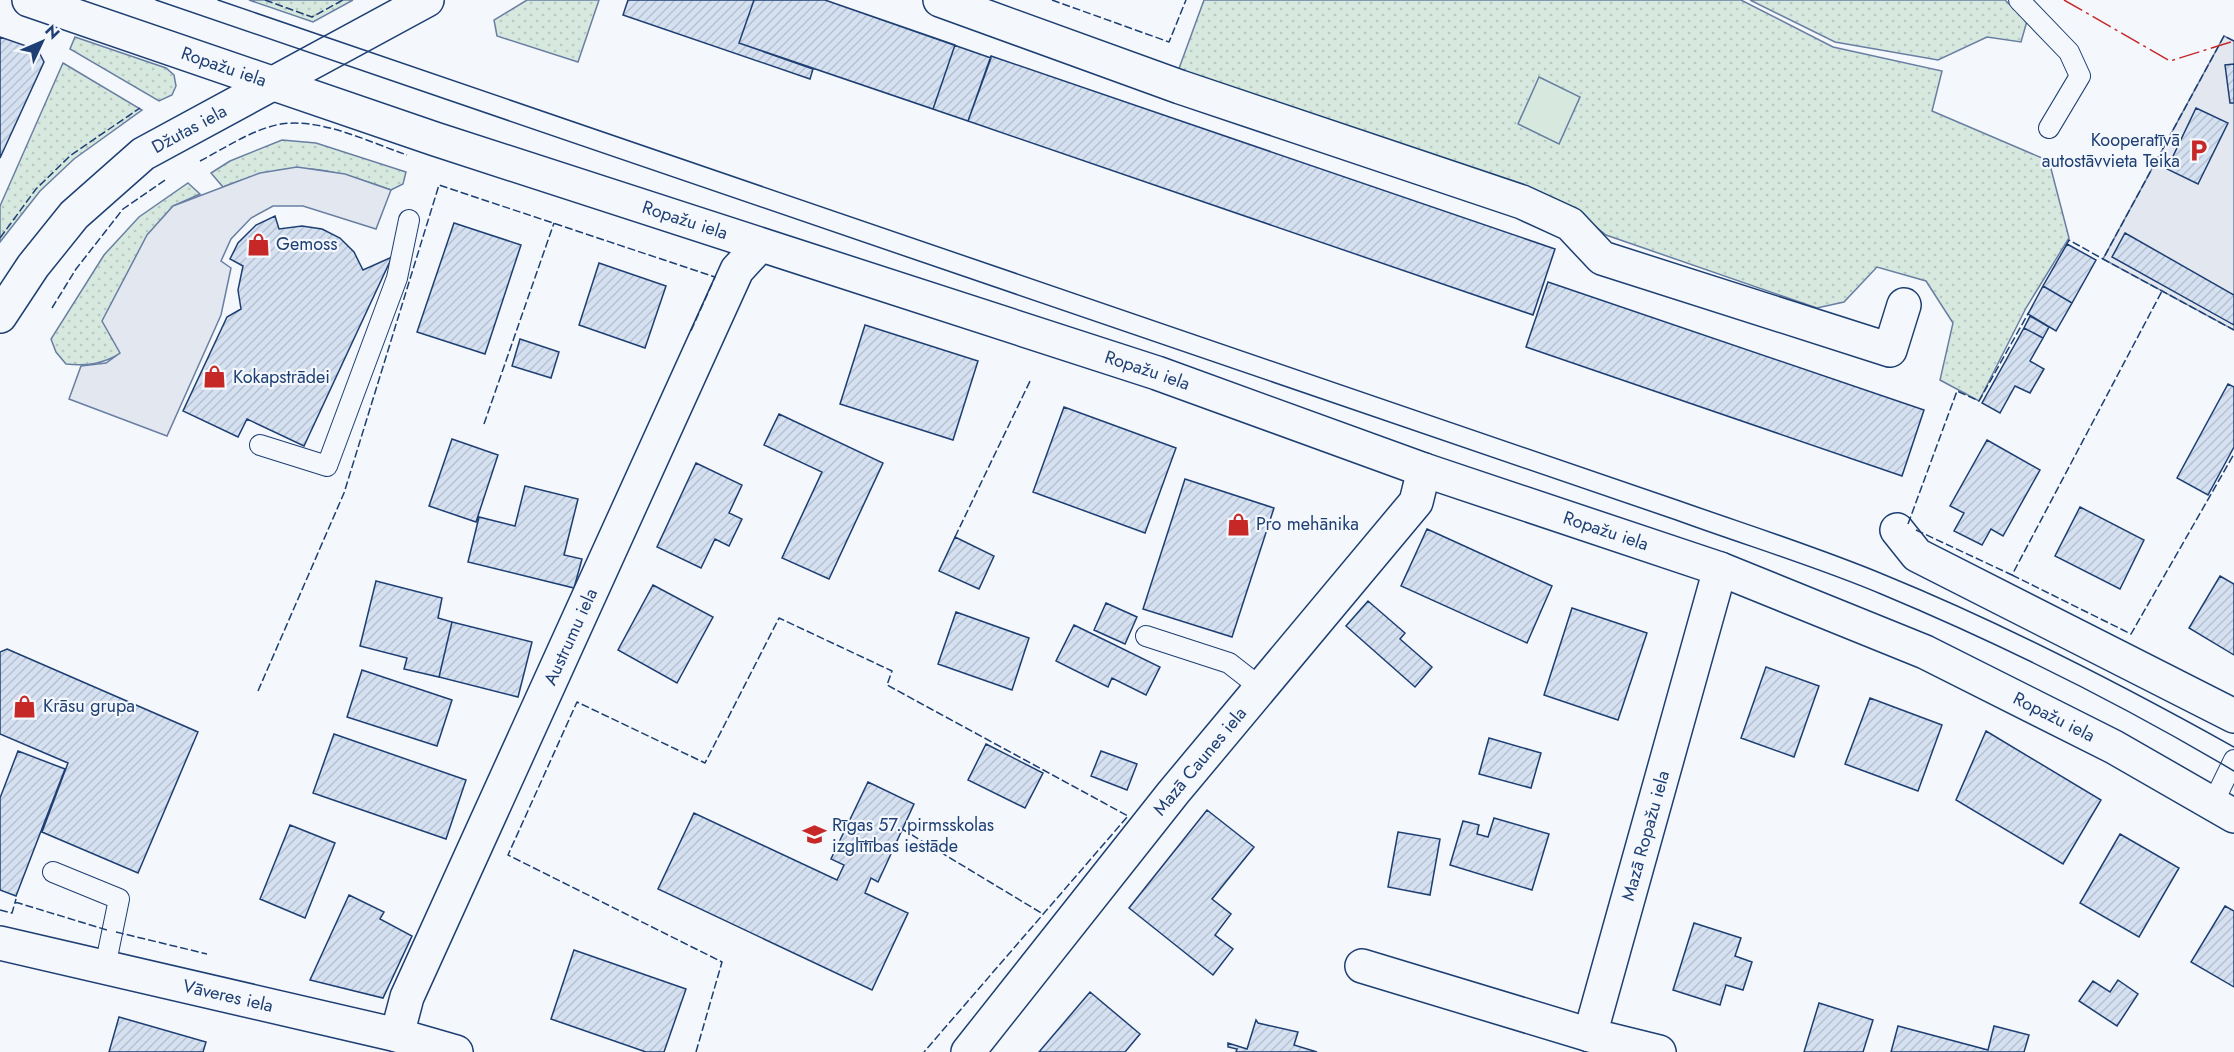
<svg xmlns="http://www.w3.org/2000/svg" width="2234" height="1052" viewBox="0 0 2234 1052" font-family="Jost,sans-serif">
<style>
.grass{fill:url(#grass-dots);stroke:#687fa3;stroke-width:1.5}
.park{fill:#d7e8df;stroke:#687fa3;stroke-width:1.5}
.parking{fill:#e3e8f0;stroke:#687fa3;stroke-width:1.5}
.building{fill:url(#building-hatch);stroke:#1d3f73;stroke-width:1.5}
.lines{fill:none;stroke-linecap:round;stroke-linejoin:round}
.lane-casing{stroke:#1d3f73;stroke-width:22}
.street-casing{stroke:#1d3f73;stroke-width:36}
.secondary-casing{stroke:#1d3f73;stroke-width:36}
.lane{stroke:#f4f7fb;stroke-width:20}
.street{stroke:#f4f7fb;stroke-width:33}
.secondary{stroke:#f4f7fb;stroke-width:33}
.tram{stroke:#1d3f73;stroke-width:1.5}
.fence{stroke:#1d3f73;stroke-width:1.5;stroke-dasharray:8 3;stroke-linecap:butt}
.power{stroke:#c62828;stroke-width:1.5;stroke-dasharray:21 4.5 3 4.5;stroke-linecap:butt}
.labels{text-anchor:middle;stroke-width:4.5;stroke-linejoin:round;paint-order:stroke}
.street-label{font-size:18px;fill:#1d3f73;stroke:#f4f7fb}
.poi-label{font-size:18px;fill:#1d3f73;stroke:#f4f7fb;text-anchor:start}
</style>
<defs>
<pattern id="grass-dots" width="8" height="8" patternUnits="userSpaceOnUse" patternTransform="scale(1.5)"><rect width="8" height="8" fill="#d7e8df"/><path d="M2 2h.1M6 6h.1" fill="none" stroke="#b8c8c3" stroke-width="1.8" stroke-linecap="round"/></pattern>
<pattern id="building-hatch" width="6" height="6" patternUnits="userSpaceOnUse" patternTransform="scale(1.5)"><rect width="6" height="6" fill="#d5e0f0"/><path d="M-1 1l2-2M0 6l6-6M5 7l2-2" fill="none" stroke="#b6c1d1"/></pattern>
</defs>
<rect width="100%" height="100%" fill="#f4f7fb"/>
<path class="grass" d="M 249,0 L 353,0 L 313,22 Z
M 527,0 L 599,0 L 578,62 L 497,36 L 494,20 Z
M 1204,0 L 1741,0 L 1833,47 L 1942,71 L 1932,111 L 2049,161 L 2069,238 L 2026,308 L 1979,401 L 1940,380 L 1953,323 L 1926,281 L 1877,267 L 1844,302 L 1817,308 L 1606,235 L 1575,210 L 1177,74 Z
M 1750,0 L 2005,0 L 2027,21 L 2021,42 L 1987,37 L 1938,60 L 1835,42 Z
M 75,37 L 166,68 L 174,75 L 176,86 L 172,95 L 159,101 L 70,49 Z
M 63,63 L 142,110 L 74,159 L 40,191 L 0,242 L 0,206 Z
M 282,140 L 316,143 L 406,172 L 403,184 L 391,190 C 320,165 295,159 223,187 L 211,173 L 230,161 Z
M 188,183 L 200,194 L 173,206 L 121,353 C 103,364 87,366 66,364 L 56,352 L 51,339 L 104,255 L 139,217 Z"/>
<path class="park" d="M 1539,77 L 1580,97 L 1559,144 L 1518,124 Z"/>
<path class="parking" d="M 2224,36 L 2234,41 L 2234,330 L 2103,259 Z
M 297,167 L 345,174 L 391,190 L 376,229 L 303,206 L 273,206 L 251,218 L 231,239 L 221,261 L 231,268 L 221,315 L 167,436 L 69,399 L 81,366 L 106,363 L 120,353 L 102,321 L 147,235 L 173,206 L 260,173 Z"/>
<path class="building" d="M 628,0 L 754,0 L 739,43 L 813,69 L 810,79 L 623,15 Z
M 754,0 L 825,0 L 991,58 L 968,121 L 739,43 Z
M 754,0 L 825,0 L 955,45 L 933,109 L 739,43 Z
M 0,37 L 38,50 L 44,62 L 0,158 Z
M 991,56 L 1555,249 L 1533,315 L 968,121 Z
M 2234,64 L 2234,103 L 2230,103 L 2225,65 Z
M 2196,108 L 2228,123 L 2198,184 L 2167,169 Z
M 275,216 L 279,229 L 302,226 L 322,229 L 340,238 L 354,252 L 363,270 L 392,257 L 304,446 L 247,419 L 238,437 L 183,411 L 227,317 L 241,309 L 238,290 L 243,266 L 230,259 L 238,243 L 256,225 Z
M 454,223 L 521,245 L 485,354 L 417,332 Z
M 2125,233 L 2234,295 L 2234,325 L 2112,257 Z
M 2067,244 L 2096,260 L 2072,303 L 2043,286 Z
M 599,263 L 666,286 L 645,348 L 579,325 Z
M 1548,282 L 1924,410 L 1902,476 L 1526,347 Z
M 2043,286 L 2072,303 L 2056,331 L 2028,314 Z
M 2030,316 L 2049,327 L 2043,338 L 2024,328 Z
M 865,325 L 978,361 L 953,440 L 840,404 Z
M 2024,328 L 2043,338 L 2030,361 L 2044,369 L 2030,393 L 2015,386 L 2000,413 L 1982,403 Z
M 520,339 L 559,352 L 551,378 L 512,366 Z
M 2228,384 L 2234,387 L 2234,447 L 2208,495 L 2177,478 Z
M 1064,407 L 1176,448 L 1145,533 L 1033,492 Z
M 779,414 L 883,463 L 829,579 L 782,558 L 822,472 L 764,445 Z
M 452,439 L 498,455 L 476,522 L 429,506 Z
M 1987,440 L 2040,470 L 2003,536 L 1991,529 L 1982,545 L 1954,531 L 1964,513 L 1950,506 Z
M 696,463 L 742,485 L 729,513 L 742,519 L 729,546 L 715,539 L 701,568 L 657,547 Z
M 1185,479 L 1274,508 L 1232,637 L 1143,609 Z
M 525,486 L 578,499 L 564,555 L 582,559 L 574,588 L 468,562 L 479,517 L 515,526 Z
M 2080,507 L 2144,540 L 2120,589 L 2055,556 Z
M 1427,529 L 1552,586 L 1527,643 L 1401,586 Z
M 955,537 L 994,556 L 979,589 L 939,571 Z
M 2220,576 L 2234,584 L 2234,655 L 2189,628 Z
M 376,581 L 442,598 L 438,618 L 452,622 L 439,677 L 404,669 L 407,658 L 360,646 Z
M 653,585 L 713,617 L 677,683 L 618,650 Z
M 1368,601 L 1405,633 L 1400,639 L 1432,667 L 1415,687 L 1346,626 Z
M 1106,603 L 1137,617 L 1125,644 L 1094,630 Z
M 1572,608 L 1647,633 L 1618,720 L 1544,695 Z
M 956,612 L 1029,638 L 1012,690 L 938,664 Z
M 452,622 L 532,642 L 518,697 L 439,677 Z
M 1074,625 L 1160,667 L 1146,695 L 1112,678 L 1108,687 L 1056,661 Z
M 7,649 L 198,732 L 138,873 L 42,832 L 68,763 L 0,734 L 0,652 Z
M 1766,667 L 1819,686 L 1794,757 L 1741,738 Z
M 362,670 L 452,700 L 437,746 L 347,717 Z
M 1870,698 L 1942,725 L 1918,791 L 1845,764 Z
M 1986,731 L 2101,800 L 2063,864 L 1956,800 Z
M 334,734 L 466,780 L 446,839 L 313,793 Z
M 1489,738 L 1541,753 L 1531,788 L 1479,774 Z
M 986,744 L 1043,773 L 1025,808 L 968,780 Z
M 18,751 L 65,769 L 16,896 L 0,890 L 0,798 Z
M 1101,751 L 1137,764 L 1127,790 L 1091,776 Z
M 868,782 L 914,804 L 878,882 L 871,878 L 865,893 L 908,913 L 872,990 L 658,889 L 694,813 L 837,880 L 844,865 L 831,859 Z
M 1207,810 L 1254,847 L 1212,899 L 1231,914 L 1215,935 L 1233,949 L 1213,975 L 1129,908 Z
M 1494,818 L 1549,834 L 1532,890 L 1450,865 L 1463,821 L 1479,825 L 1477,834 L 1488,837 Z
M 290,825 L 335,843 L 305,918 L 260,899 Z
M 1398,832 L 1440,839 L 1430,895 L 1388,887 Z
M 2120,834 L 2179,868 L 2139,937 L 2080,903 Z
M 349,895 L 384,912 L 380,919 L 412,936 L 383,998 L 310,980 Z
M 2225,906 L 2234,911 L 2234,987 L 2191,962 Z
M 1694,923 L 1741,938 L 1735,956 L 1752,962 L 1743,990 L 1726,985 L 1720,1005 L 1673,990 Z
M 574,950 L 686,989 L 664,1052 L 646,1052 L 551,1019 Z
M 2118,980 L 2138,994 L 2117,1026 L 2079,1001 L 2093,981 L 2110,992 Z
M 1090,992 L 1140,1034 L 1125,1052 L 1039,1052 Z
M 1819,1003 L 1873,1020 L 1863,1052 L 1804,1052 Z
M 119,1017 L 206,1042 L 203,1052 L 109,1052 Z
M 1256,1020 L 1258,1023 L 1298,1032 L 1294,1045 L 1317,1052 L 1236,1052 L 1237,1049 L 1228,1047 L 1228,1043 L 1247,1049 Z
M 1898,1026 L 1988,1050 L 1994,1026 L 2029,1035 L 2024,1052 L 1891,1052 Z"/>
<g class="lines">
<defs>
<path id="lane" d="M 2019,0 L 2069,52 L 2080,76 L 2049,128
M 260,445 L 327,466 L 397,278 L 409,220
M 1146,636 L 1229,663 L 1261,688
M 2213,803 L 2234,760
M 53,872 L 119,899 L 105,967"/>
<g id="street">
<path d="M 940,0 L 1180,87 L 1522,202 L 1570,224 L 1602,258 L 1890,350 L 1904,305"/>
<path d="M 1897,530 L 1917,555 L 2234,716"/>
<path id="s1" d="M 0,943 L 397,1035 L 456,1052"/>
<path d="M 1362,966 L 1590,1035"/>
<path id="s2" d="M 397,1035 L 407,997 L 737,270 L 760,245"/>
<path id="s3" d="M 968,1052 L 1173,793 L 1416,502 L 1424,470"/>
<path id="s4" d="M 1659,1052 L 1590,1035 L 1720,569"/>
</g>
<g id="secondary">
<path id="s5" d="M 29,0 L 435,139 L 1157,373 L 1424,470 L 1720,569 L 1925,652 L 2114,747 L 2234,816"/>
<path id="s6" d="M 0,316 L 33,266 L 74,215 L 143,154 L 427,0"/>
</g>
</defs>
<use href="#lane" class="lane-casing"/>
<use href="#street" class="street-casing"/>
<use href="#secondary" class="secondary-casing"/>
<use href="#lane" class="lane"/>
<use href="#street" class="street"/>
<use href="#secondary" class="secondary"/>
<path class="tram" d="M 156,0 L 1676,520 C 1744,545 1815,566 1881,594 C 2003,645 2121,704 2234,771
M 218,0 L 1680,501 C 1748,525 1818,547 1885,575 C 2005,624 2121,684 2234,747"/>
<path class="fence" d="M 265,0 L 312,17 L 343,0
M 1052,0 L 1169,42 L 1186,0
M 2234,41 L 2224,36 L 2103,259 L 2234,330
M 200,161 C 225,148 253,129 281,124 C 322,118 369,142 407,155
M 0,238 L 36,189 L 71,155 L 140,108
M 2066,246 L 2069,240 L 2103,259
M 52,308 L 76,269 L 123,209 L 165,180
M 484,424 L 554,223
M 1908,524 L 1957,391 L 1979,401 L 2029,312
M 1916,530 L 2012,575 L 2162,291
M 955,537 L 1031,379
M 2012,575 L 2131,634 L 2234,454
M 258,691 L 344,493 L 439,185 L 715,277 L 690,333
M 902,829 L 1043,914
M 15,902 L 107,930
M 0,910 L 12,913 L 16,899
M 116,932 L 207,954
M 696,1052 L 722,962 L 508,855 L 577,702 L 705,763 L 779,618 L 892,671 L 887,685 L 1128,816 L 924,1052"/>
<path class="power" d="M 2064,0 L 2170,61 L 2234,41"/>
</g>
<defs>
<symbol id="parking-bare" viewBox="-9 -9 18 18"><path d="M-3.5-5.5H1a3.5 3.5 0 0 1 0 7H-1V5.5H-3.5ZM-1-3.4V-.6H.8a1.4 1.4 0 0 0 0-2.8Z" fill="#c62828" stroke="#f4f7fb" stroke-width="2.5" paint-order="stroke"/></symbol>
<symbol id="shop-bare" viewBox="-9 -9 18 18"><path d="M-5-2.5h2.3a2.7 3.5 0 0 1 5.4 0H5L5.5 6h-11ZM-1.5-2.5h3a1.5 2.3 0 0 0-3 0Z" fill="#c62828" stroke="#f4f7fb" stroke-width="2.5" paint-order="stroke"/></symbol>
<symbol id="school-bare" viewBox="-9 -9 18 18"><path d="M0-5L7-2L0 1L-7-2ZM-4 1L0 2.5L4 1V4Q0 6-4 4Z" fill="#c62828" stroke="#f4f7fb" stroke-width="2.5" paint-order="stroke"/></symbol>
</defs>
<g fill-rule="evenodd">
<use href="#parking-bare" x="2182" y="134" width="33" height="33"/>
<use href="#shop-bare" x="242" y="228" width="33" height="33"/>
<use href="#shop-bare" x="198" y="360" width="33" height="33"/>
<use href="#shop-bare" x="1222" y="508" width="33" height="33"/>
<use href="#shop-bare" x="8" y="690" width="33" height="33"/>
<use href="#school-bare" x="798" y="818" width="33" height="33"/>
</g>
<g class="labels">
<g class="street-label">
<text dy="6" stroke="none"><textPath href="#s5" startOffset="206">Ropažu iela</textPath></text>
<text dy="6" stroke="none"><textPath href="#s6" startOffset="270">Džutas iela</textPath></text>
<text dy="6" stroke="none"><textPath href="#s5" startOffset="692">Ropažu iela</textPath></text>
<text dy="6" stroke="none"><textPath href="#s5" startOffset="1178">Ropažu iela</textPath></text>
<text dy="6" stroke="none"><textPath href="#s5" startOffset="1664">Ropažu iela</textPath></text>
<text dy="6" stroke="none"><textPath href="#s2" startOffset="435">Austrumu iela</textPath></text>
<text dy="6" stroke="none"><textPath href="#s5" startOffset="2150">Ropažu iela</textPath></text>
<text dy="6" stroke="none"><textPath href="#s3" startOffset="372">Mazā Caunes iela</textPath></text>
<text dy="6" stroke="none"><textPath href="#s4" startOffset="278">Mazā Ropažu iela</textPath></text>
<text dy="6" stroke="none"><textPath href="#s1" startOffset="234">Vāveres iela</textPath></text>
</g>
<g class="poi-label">
<text x="2180" y="146" text-anchor="end">Kooperatīvā<tspan x="2180" dy="21">autostāvvieta Teika</tspan></text>
<text x="276" y="250">Gemoss</text>
<text x="233" y="383">Kokapstrādei</text>
<text x="1256" y="530">Pro mehānika</text>
<text x="43" y="712">Krāsu grupa</text>
<text x="832" y="831">Rīgas 57. pirmsskolas<tspan x="832" dy="21">izglītības iestāde</tspan></text>
</g>
</g>
<g transform="translate(42 42) rotate(46)" stroke="#f4f7fb" stroke-width="4.5" paint-order="stroke">
<path d="M0-4.5L10 22L0 15L-10 22Z" fill="#1d3f73"/>
<text y="-9" font-size="16" font-weight="bold" text-anchor="middle" fill="#1d3f73">N</text>
</g>
</svg>
